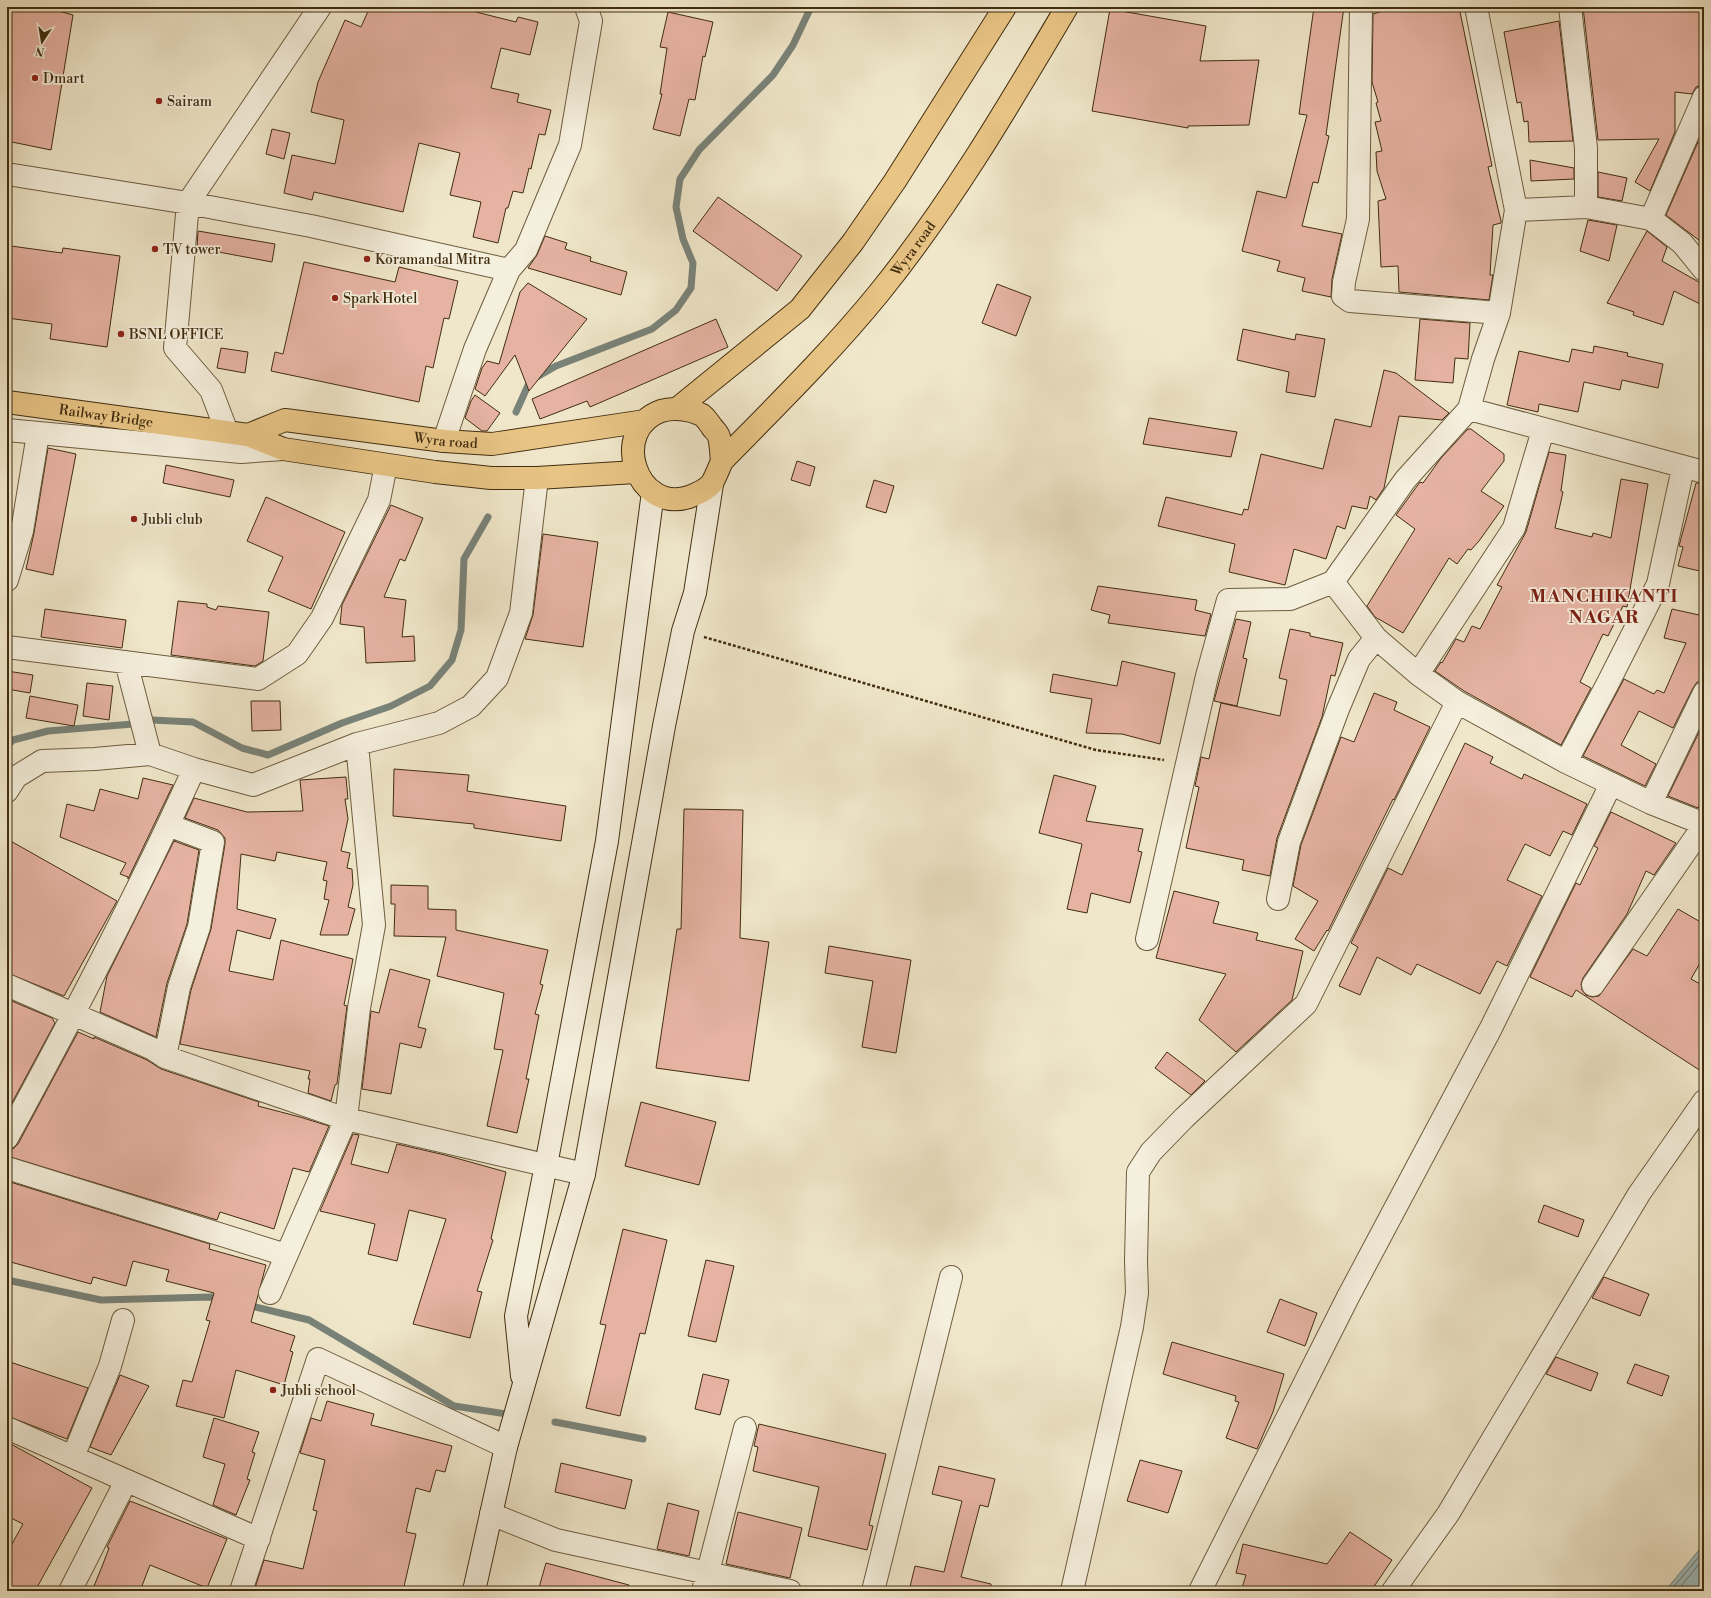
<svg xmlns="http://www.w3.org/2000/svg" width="1711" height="1598" viewBox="0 0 1711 1598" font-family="'Libre Bodoni',serif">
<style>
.water{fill:#9ebdc0;stroke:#798379}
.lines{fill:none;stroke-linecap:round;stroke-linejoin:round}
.shore{stroke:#707568;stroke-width:1}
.stream{stroke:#798379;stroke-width:7}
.building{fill:#e6b3a3;stroke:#412d0f}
.lane-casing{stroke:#6d5c3e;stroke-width:16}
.street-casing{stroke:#6d5c3e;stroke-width:24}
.secondary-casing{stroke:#412d0f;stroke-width:24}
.primary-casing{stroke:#412d0f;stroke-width:24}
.path{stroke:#412d0f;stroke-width:2.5;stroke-dasharray:3 2;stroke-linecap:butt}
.lane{stroke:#f5efdd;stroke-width:14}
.street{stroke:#f5efdd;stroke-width:22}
.secondary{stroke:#f5efdd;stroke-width:22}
.primary{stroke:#e8c485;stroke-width:22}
.poi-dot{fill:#8f2418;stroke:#f5efdd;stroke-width:1.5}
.labels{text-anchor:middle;stroke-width:3.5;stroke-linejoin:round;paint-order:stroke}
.poi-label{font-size:14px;fill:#412d0f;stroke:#f5efdd;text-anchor:start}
.street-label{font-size:14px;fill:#412d0f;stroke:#f5efdd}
.district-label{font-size:18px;font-weight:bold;letter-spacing:1px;fill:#7a1f14;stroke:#f5efdd}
</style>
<rect width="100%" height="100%" fill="#f0e7ca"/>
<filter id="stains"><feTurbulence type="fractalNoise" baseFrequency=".005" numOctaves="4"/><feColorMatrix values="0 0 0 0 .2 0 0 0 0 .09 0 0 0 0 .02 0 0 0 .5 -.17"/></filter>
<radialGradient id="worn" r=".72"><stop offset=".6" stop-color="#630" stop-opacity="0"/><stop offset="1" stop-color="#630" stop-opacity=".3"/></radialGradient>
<path class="water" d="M 1704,1544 L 1704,1591 L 1665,1591 Z"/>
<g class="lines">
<path class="shore" d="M 1670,1591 L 1704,1551
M 1677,1591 L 1704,1558"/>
<path class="stream" d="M 516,412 L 530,381 L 556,366 L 652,329 L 676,310 L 691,288 L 693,263 L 683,239 L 676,207 L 680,179 L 699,150 L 773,75 L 793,45 L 811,7
M 7,746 L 13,740 L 48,731 L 133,724 L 151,720 L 193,722 L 242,748 L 268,755 L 342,723 L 391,706 L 430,686 L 452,660 L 461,630 L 464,559 L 488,517
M 7,1280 L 101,1300 L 211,1297 L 221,1299
M 247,1305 L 309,1320 L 454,1406 L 513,1415
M 555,1422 L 643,1439"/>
</g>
<path class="building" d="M 7,7 L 44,7 L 73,15 L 51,150 L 7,141 Z
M 370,7 L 477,7 L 476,12 L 516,22 L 518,17 L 538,22 L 530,55 L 501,48 L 491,88 L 519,94 L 517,102 L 551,110 L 545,135 L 539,134 L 531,169 L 529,168 L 523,193 L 513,191 L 508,208 L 506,208 L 498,243 L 473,237 L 481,202 L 450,195 L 460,153 L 419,143 L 403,212 L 314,192 L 312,200 L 284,193 L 292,155 L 335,164 L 344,120 L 311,112 L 318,82 L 345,20 L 361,27 Z
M 1314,7 L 1344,7 L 1326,135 L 1329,136 L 1318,183 L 1313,182 L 1302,226 L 1342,234 L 1332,279 L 1331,297 L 1302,291 L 1305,278 L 1277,271 L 1280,261 L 1242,251 L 1257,191 L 1286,198 L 1307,115 L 1299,114 Z
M 1396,7 L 1459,7 L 1492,166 L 1488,167 L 1501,221 L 1501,223 L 1493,225 L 1490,275 L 1493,275 L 1489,300 L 1399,292 L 1398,266 L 1381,267 L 1378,201 L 1386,199 L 1377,171 L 1376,152 L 1382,151 L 1375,122 L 1381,121 L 1376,103 L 1378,102 L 1372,82 L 1373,14 Z
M 1583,7 L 1704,7 L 1704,77 L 1701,85 L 1696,87 L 1692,94 L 1675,92 L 1675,132 L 1650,191 L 1635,182 L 1659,139 L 1598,140 Z
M 1110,9 L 1206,26 L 1200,61 L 1259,60 L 1249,125 L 1188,126 L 1188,128 L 1092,111 Z
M 668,12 L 713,22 L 705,57 L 703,56 L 695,100 L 689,99 L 680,136 L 653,129 L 662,94 L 660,94 L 667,48 L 660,47 Z
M 1559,21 L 1573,141 L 1529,142 L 1528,121 L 1524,122 L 1521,102 L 1517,103 L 1504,32 Z
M 272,129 L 290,133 L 284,159 L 266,154 Z
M 1698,142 L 1704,144 L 1704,244 L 1666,215 Z
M 1530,160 L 1574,168 L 1574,179 L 1531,181 Z
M 1598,172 L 1627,178 L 1622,201 L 1598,197 Z
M 718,197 L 802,256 L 777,291 L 693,231 Z
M 1588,220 L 1617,225 L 1609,261 L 1580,251 Z
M 198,231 L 275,244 L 272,262 L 197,248 Z
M 1647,231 L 1667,247 L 1662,261 L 1704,285 L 1704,306 L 1674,291 L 1663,325 L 1633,315 L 1634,312 L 1607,303 Z
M 545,236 L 567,243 L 565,249 L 591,257 L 590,261 L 627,272 L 621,295 L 528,268 L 537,255 Z
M 11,246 L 62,253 L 63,248 L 120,256 L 107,347 L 50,339 L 52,324 L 7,318 L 7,274 Z
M 304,262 L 395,282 L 399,267 L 458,281 L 449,319 L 444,318 L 433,368 L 426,366 L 419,402 L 271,371 L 275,352 L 283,354 Z
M 528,283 L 587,319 L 529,391 L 515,355 L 485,396 L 475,389 L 482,368 L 487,361 L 499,364 L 520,292 Z
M 997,284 L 1031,297 L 1016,336 L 982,323 Z
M 716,319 L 728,347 L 590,407 L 587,401 L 540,419 L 532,399 Z
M 1420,319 L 1470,323 L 1468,359 L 1455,358 L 1453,383 L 1415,380 Z
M 1243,329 L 1295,340 L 1296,334 L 1325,339 L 1315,397 L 1286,392 L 1289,372 L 1237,360 Z
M 1594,346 L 1628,353 L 1627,356 L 1663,364 L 1658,388 L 1622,380 L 1620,390 L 1584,382 L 1578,412 L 1539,404 L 1538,412 L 1507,405 L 1519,351 L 1569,362 L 1572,349 L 1593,353 Z
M 221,348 L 248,352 L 245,373 L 217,368 Z
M 1384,370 L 1396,373 L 1449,413 L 1442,420 L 1399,416 L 1384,488 L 1376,500 L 1370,496 L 1367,509 L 1352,506 L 1345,529 L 1337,526 L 1326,559 L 1294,549 L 1285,585 L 1229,572 L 1235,544 L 1158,526 L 1166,497 L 1242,515 L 1244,509 L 1248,510 L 1261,454 L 1323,469 L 1335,419 L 1371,427 Z
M 475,395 L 500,413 L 487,431 L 482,431 L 465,418 L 471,401 Z
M 1149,418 L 1237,432 L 1231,457 L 1143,444 Z
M 1468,429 L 1471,429 L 1504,454 L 1504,461 L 1481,491 L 1504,506 L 1479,541 L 1471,550 L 1468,549 L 1457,564 L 1449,558 L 1403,633 L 1375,617 L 1367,606 L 1415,529 L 1396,515 L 1420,482 L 1423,483 L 1441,458 Z
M 48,448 L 76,454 L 53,575 L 26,569 L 34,533 Z
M 1549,452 L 1566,455 L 1561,491 L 1563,492 L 1555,528 L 1592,537 L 1593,533 L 1611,538 L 1621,479 L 1648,484 L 1627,607 L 1623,606 L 1608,636 L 1603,634 L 1580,682 L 1591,688 L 1561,745 L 1464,691 L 1435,671 L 1441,662 L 1442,663 L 1456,639 L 1464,642 L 1472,626 L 1480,629 L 1502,587 L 1497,585 L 1526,532 Z
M 797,461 L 815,467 L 810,486 L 791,480 Z
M 166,465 L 234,480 L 230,497 L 163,483 Z
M 874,480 L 894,486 L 886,513 L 866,507 Z
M 1696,483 L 1704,484 L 1704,572 L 1678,566 L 1683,547 L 1679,546 Z
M 266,497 L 345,532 L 311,609 L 268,591 L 283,557 L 247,541 Z
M 391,505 L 423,518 L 405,561 L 400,559 L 384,597 L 406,600 L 402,637 L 414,636 L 415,661 L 366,663 L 364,627 L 340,624 L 342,605 Z
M 543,534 L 598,542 L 583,647 L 525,639 L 533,615 Z
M 1098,586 L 1197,600 L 1195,610 L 1211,614 L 1205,636 L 1108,623 L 1110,615 L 1091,610 Z
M 178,601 L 207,604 L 207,607 L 216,610 L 218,606 L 269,612 L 263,661 L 255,666 L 171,655 Z
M 1704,604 L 1704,681 L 1697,682 L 1693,688 L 1673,728 L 1639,711 L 1621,745 L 1656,764 L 1645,786 L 1583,756 L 1624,679 L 1654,694 L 1657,690 L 1664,693 L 1686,643 L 1664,638 L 1672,609 L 1699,615 Z
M 45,609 L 126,620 L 122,648 L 41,637 Z
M 1236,619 L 1251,622 L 1243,658 L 1247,659 L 1237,706 L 1214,701 Z
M 1290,629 L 1310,633 L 1310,636 L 1343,643 L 1335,676 L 1331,675 L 1322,717 L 1277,838 L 1270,876 L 1242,870 L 1244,860 L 1186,848 L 1199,787 L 1195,786 L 1201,757 L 1209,759 L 1221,703 L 1280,716 L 1287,680 L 1279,678 Z
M 1122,661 L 1175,673 L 1160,744 L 1122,734 L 1086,733 L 1092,699 L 1050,692 L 1053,674 L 1117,686 Z
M 7,671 L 33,675 L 30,693 L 7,689 Z
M 87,683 L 113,686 L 109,720 L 83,716 Z
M 1374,693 L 1397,702 L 1394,710 L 1430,727 L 1394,800 L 1393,799 L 1328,931 L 1327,930 L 1314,951 L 1295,939 L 1318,901 L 1293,886 L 1301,845 L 1341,737 L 1354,742 Z
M 30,696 L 78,705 L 74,726 L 26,718 Z
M 251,701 L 280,701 L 281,730 L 252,731 Z
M 1704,722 L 1704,797 L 1698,808 L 1668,796 Z
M 1465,743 L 1493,757 L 1490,763 L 1522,779 L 1524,774 L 1587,804 L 1572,835 L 1563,831 L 1550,856 L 1525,844 L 1507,880 L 1542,896 L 1507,966 L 1497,961 L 1480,994 L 1417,964 L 1411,975 L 1377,957 L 1360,995 L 1339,986 L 1358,947 L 1351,943 L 1388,868 L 1402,875 Z
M 394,769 L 469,775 L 467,791 L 566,806 L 561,841 L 474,828 L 474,824 L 393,816 Z
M 1054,775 L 1096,786 L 1086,821 L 1143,829 L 1138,851 L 1142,852 L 1130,903 L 1091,893 L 1087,913 L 1067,909 L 1082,844 L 1039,833 Z
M 346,777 L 348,799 L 345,799 L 348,819 L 341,851 L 350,853 L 347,868 L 352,869 L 353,885 L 348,907 L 355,909 L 348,935 L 320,935 L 329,900 L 324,899 L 327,881 L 323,880 L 327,862 L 277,852 L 275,861 L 241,854 L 237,909 L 276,919 L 270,939 L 237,930 L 229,971 L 273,980 L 281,940 L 353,959 L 344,1005 L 347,1006 L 337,1084 L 335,1085 L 331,1101 L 308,1093 L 310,1079 L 308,1079 L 310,1071 L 180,1044 L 191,990 L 211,929 L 225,844 L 225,838 L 218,830 L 185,818 L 194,798 L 247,812 L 303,811 L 300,780 Z
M 143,778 L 173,785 L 128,879 L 128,877 L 120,874 L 126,863 L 60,837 L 67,804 L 94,811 L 100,789 L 138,799 Z
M 684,809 L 743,810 L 740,938 L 769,942 L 749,1081 L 656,1068 L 677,929 L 681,929 Z
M 1611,812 L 1676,843 L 1654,875 L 1646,871 L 1627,914 L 1583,978 L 1581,984 L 1582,990 L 1586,995 L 1592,997 L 1599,996 L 1633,949 L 1647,956 L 1678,909 L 1704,924 L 1704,956 L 1691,979 L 1704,986 L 1704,1073 L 1576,990 L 1572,997 L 1530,977 L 1576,883 L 1580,885 L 1598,848 L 1594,846 Z
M 7,839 L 117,901 L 64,996 L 7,973 Z
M 174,841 L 199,850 L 187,924 L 167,983 L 156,1037 L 100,1012 L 107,976 Z
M 391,885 L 428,886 L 428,909 L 456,910 L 456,930 L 548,950 L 540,984 L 543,985 L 535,1014 L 539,1015 L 526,1079 L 529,1079 L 517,1133 L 487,1126 L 503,1050 L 494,1049 L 504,993 L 437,976 L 446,937 L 394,936 L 395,904 L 391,904 Z
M 1174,891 L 1219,902 L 1213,923 L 1258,933 L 1256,940 L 1303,951 L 1292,1000 L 1236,1052 L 1199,1020 L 1226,974 L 1156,958 Z
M 829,946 L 911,960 L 896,1053 L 862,1047 L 873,981 L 825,973 Z
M 390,969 L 430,980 L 418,1027 L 426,1029 L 421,1048 L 400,1043 L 391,1094 L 362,1089 L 371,1011 L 379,1013 Z
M 7,999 L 52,1018 L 55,1023 L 7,1112 Z
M 78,1032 L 94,1039 L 94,1037 L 147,1060 L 161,1069 L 259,1102 L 258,1106 L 300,1117 L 329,1126 L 309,1172 L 293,1168 L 274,1229 L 220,1212 L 217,1220 L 7,1156 L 7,1150 L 13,1149 L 18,1144 Z
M 1167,1052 L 1205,1081 L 1191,1095 L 1155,1068 Z
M 641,1102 L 716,1122 L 699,1185 L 625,1166 Z
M 353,1134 L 359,1135 L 351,1164 L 388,1173 L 397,1144 L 445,1155 L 506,1172 L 491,1239 L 493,1240 L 477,1291 L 482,1292 L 470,1338 L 413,1324 L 446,1219 L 409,1210 L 397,1261 L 368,1254 L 375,1224 L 320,1211 Z
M 7,1181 L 210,1244 L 209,1249 L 266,1265 L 251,1322 L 295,1336 L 290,1351 L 293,1352 L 284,1385 L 236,1370 L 224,1418 L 176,1406 L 183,1380 L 192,1382 L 210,1321 L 206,1320 L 214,1293 L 166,1281 L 169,1270 L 133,1261 L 126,1286 L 93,1277 L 91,1284 L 7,1261 Z
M 1544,1205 L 1584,1220 L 1578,1237 L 1538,1222 Z
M 623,1229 L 667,1240 L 645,1334 L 640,1333 L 620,1416 L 586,1408 L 606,1325 L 600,1324 Z
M 706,1260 L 734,1266 L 716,1342 L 688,1336 Z
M 1604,1277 L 1649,1294 L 1640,1316 L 1592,1298 Z
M 1280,1299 L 1317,1313 L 1305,1346 L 1267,1332 Z
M 1172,1342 L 1284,1374 L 1273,1412 L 1257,1449 L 1226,1438 L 1239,1402 L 1235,1401 L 1236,1396 L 1163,1374 Z
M 1556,1357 L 1598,1373 L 1591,1391 L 1546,1374 Z
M 7,1361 L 88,1388 L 67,1439 L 7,1416 Z
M 1635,1364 L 1669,1376 L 1662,1396 L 1627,1383 Z
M 703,1374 L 729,1380 L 720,1415 L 695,1409 Z
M 120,1375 L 149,1386 L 111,1455 L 90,1447 Z
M 327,1401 L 374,1414 L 371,1425 L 452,1446 L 445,1472 L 436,1470 L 430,1492 L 416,1488 L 406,1532 L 416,1534 L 403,1591 L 254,1591 L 264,1560 L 303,1569 L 317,1511 L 313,1510 L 325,1460 L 300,1453 L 311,1418 L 321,1421 Z
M 214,1418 L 259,1432 L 252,1452 L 255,1453 L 247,1479 L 250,1480 L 236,1515 L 213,1505 L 225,1464 L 203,1457 Z
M 759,1424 L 886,1454 L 869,1525 L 873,1526 L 867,1550 L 808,1536 L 819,1487 L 753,1471 L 758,1447 L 754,1446 Z
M 7,1442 L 92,1488 L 35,1591 L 7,1591 L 7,1553 L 23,1524 L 7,1516 Z
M 1140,1460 L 1182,1471 L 1168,1513 L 1127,1501 Z
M 561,1463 L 632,1480 L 625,1509 L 555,1492 Z
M 939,1466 L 995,1479 L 988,1507 L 980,1505 L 961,1577 L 991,1584 L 991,1591 L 909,1591 L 915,1566 L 944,1572 L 962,1501 L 932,1494 Z
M 130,1501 L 227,1539 L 207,1588 L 150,1565 L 140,1591 L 92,1591 L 103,1564 L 109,1548 L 107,1547 Z
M 668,1503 L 699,1511 L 689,1556 L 657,1549 Z
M 738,1512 L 802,1528 L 790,1578 L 726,1564 Z
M 1350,1532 L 1392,1560 L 1371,1591 L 1241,1591 L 1246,1575 L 1236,1573 L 1243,1544 L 1327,1564 Z
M 546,1563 L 629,1585 L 628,1591 L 538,1591 Z"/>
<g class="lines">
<defs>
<path id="lane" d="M 7,529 L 22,531"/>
<path id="street" d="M 320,7 L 188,203 L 311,226 L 509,270
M 1361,7 L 1358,219 L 1344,282 L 1343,296 L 1350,301 L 1499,313
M 1570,7 L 1586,148 L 1586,207 L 1651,219 L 1682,243 L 1704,270
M 7,174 L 188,203 L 175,348 L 211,390 L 227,432
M 1516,210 L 1586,207
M 1651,219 L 1704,97
M 1469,409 L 1704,472
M 7,430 L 241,452 L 283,449
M 444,441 L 475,349 L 509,270 L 526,250 L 570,145 L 591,21 L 586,7
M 7,580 L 22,531 L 38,434
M 1333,582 L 1376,638 L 1418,674 L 1457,702 L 1566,762 L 1651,803 L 1704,824
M 7,647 L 258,679 L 297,654 L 322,618 L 379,500 L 386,465
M 126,662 L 150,754
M 1418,674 L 1514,528 L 1543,430
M 1566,762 L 1608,683 L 1658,584 L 1683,468
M 7,791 L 16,777 L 42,761 L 95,759 L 150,754 L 194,769 L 253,785 L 357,744 L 439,723 L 471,706 L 497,678 L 521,613 L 537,478
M 1651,803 L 1704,693
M 1278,899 L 1289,842 L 1338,709 L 1359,659 L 1376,638
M 1147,939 L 1207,676 L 1228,600 L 1290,599 L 1333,582 L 1405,480 L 1469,409 L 1483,359 L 1499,313 L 1516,210 L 1476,7
M 7,985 L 153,1049 L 165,1057 L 346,1119 L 584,1174
M 1593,985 L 1704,825
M 165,1057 L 179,987 L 199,927 L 213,842 L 168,825
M 7,1138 C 73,1017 137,895 194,769
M 7,1168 L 286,1255
M 270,1293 L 346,1119 L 359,1008 L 374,925 L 357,744
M 7,1428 L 259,1539
M 73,1457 L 110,1366 L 123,1320
M 491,1514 L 556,1540 L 790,1591
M 70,1591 L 126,1481
M 241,1591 L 318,1359 L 506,1447
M 703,1591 L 745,1428
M 873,1591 L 951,1277
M 1072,1591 L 1132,1327 L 1137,1293 L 1136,1261 L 1138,1172 L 1151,1152 L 1184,1118 L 1306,1004 L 1457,702
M 1200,1591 L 1348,1297 L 1491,1028 L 1611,784
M 1393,1591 L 1448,1514 L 1639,1194 L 1704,1101"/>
<path id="secondary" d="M 522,1376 L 516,1316 L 546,1165 L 607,841 L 653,492
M 474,1591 L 506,1447 L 584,1174 L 664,726 L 683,631 L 695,593 L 712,484"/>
<g id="primary">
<path id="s1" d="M 7,402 L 248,435 L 283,449 L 435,472 L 491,478 L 537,478 L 636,472"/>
<path d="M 678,408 L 800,309 L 853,242 L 895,181 L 1005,7"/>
<path id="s2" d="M 248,435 L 285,420 L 444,441 L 492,444 L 645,421"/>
<path id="s3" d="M 722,461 C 721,453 721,444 719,437 C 718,433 714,430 712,427 C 709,423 706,418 702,415 C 690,409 673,407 661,411 C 609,430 636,514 689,497 C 697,494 707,490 712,483 C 716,476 719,468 722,461 C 776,406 831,352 879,293 C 951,204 1009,105 1067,7"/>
</g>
</defs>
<use href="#lane" class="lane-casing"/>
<use href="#street" class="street-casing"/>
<use href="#secondary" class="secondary-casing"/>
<use href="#primary" class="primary-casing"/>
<path class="path" d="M 704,637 L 1096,750 L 1164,760"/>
<use href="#lane" class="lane"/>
<use href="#street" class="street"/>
<use href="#secondary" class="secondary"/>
<use href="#primary" class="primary"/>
</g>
<g class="poi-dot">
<circle cx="35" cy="78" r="4"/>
<circle cx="159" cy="101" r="4"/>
<circle cx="155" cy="249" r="4"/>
<circle cx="367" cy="259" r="4"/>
<circle cx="335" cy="298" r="4"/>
<circle cx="121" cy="334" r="4"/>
<circle cx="134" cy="519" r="4"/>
<circle cx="273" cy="1390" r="4"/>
</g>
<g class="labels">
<g class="poi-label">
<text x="43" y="83">Dmart</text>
<text x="167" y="106">Sairam</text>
<text x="163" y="254">TV tower</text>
<text x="375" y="264">Koramandal Mitra</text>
<text x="343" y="303">Spark Hotel</text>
<text x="129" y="339">BSNL OFFICE</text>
<text x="142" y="524">Jubli club</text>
<text x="281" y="1395">Jubli school</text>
</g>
<g class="street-label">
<text dy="5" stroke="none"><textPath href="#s3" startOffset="569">Wyra road</textPath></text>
<text dy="5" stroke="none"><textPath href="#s1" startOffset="100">Railway Bridge</textPath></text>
<text dy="5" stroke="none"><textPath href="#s2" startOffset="202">Wyra road</textPath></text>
</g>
<g class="district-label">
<text x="1604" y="602">MANCHIKANTI<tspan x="1604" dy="21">NAGAR</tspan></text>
</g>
</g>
<rect width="1711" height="1598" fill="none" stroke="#f0e7ca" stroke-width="24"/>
<rect x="8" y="8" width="1695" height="1582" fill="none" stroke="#412d0f" stroke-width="2"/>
<rect x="12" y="12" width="1687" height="1574" fill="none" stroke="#412d0f"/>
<g transform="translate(42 42) rotate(192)" stroke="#f5efdd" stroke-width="3" paint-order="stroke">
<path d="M0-3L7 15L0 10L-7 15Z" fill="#412d0f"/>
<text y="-6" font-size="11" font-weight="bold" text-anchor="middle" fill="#412d0f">N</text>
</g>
<rect width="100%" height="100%" filter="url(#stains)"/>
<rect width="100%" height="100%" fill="url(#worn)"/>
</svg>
